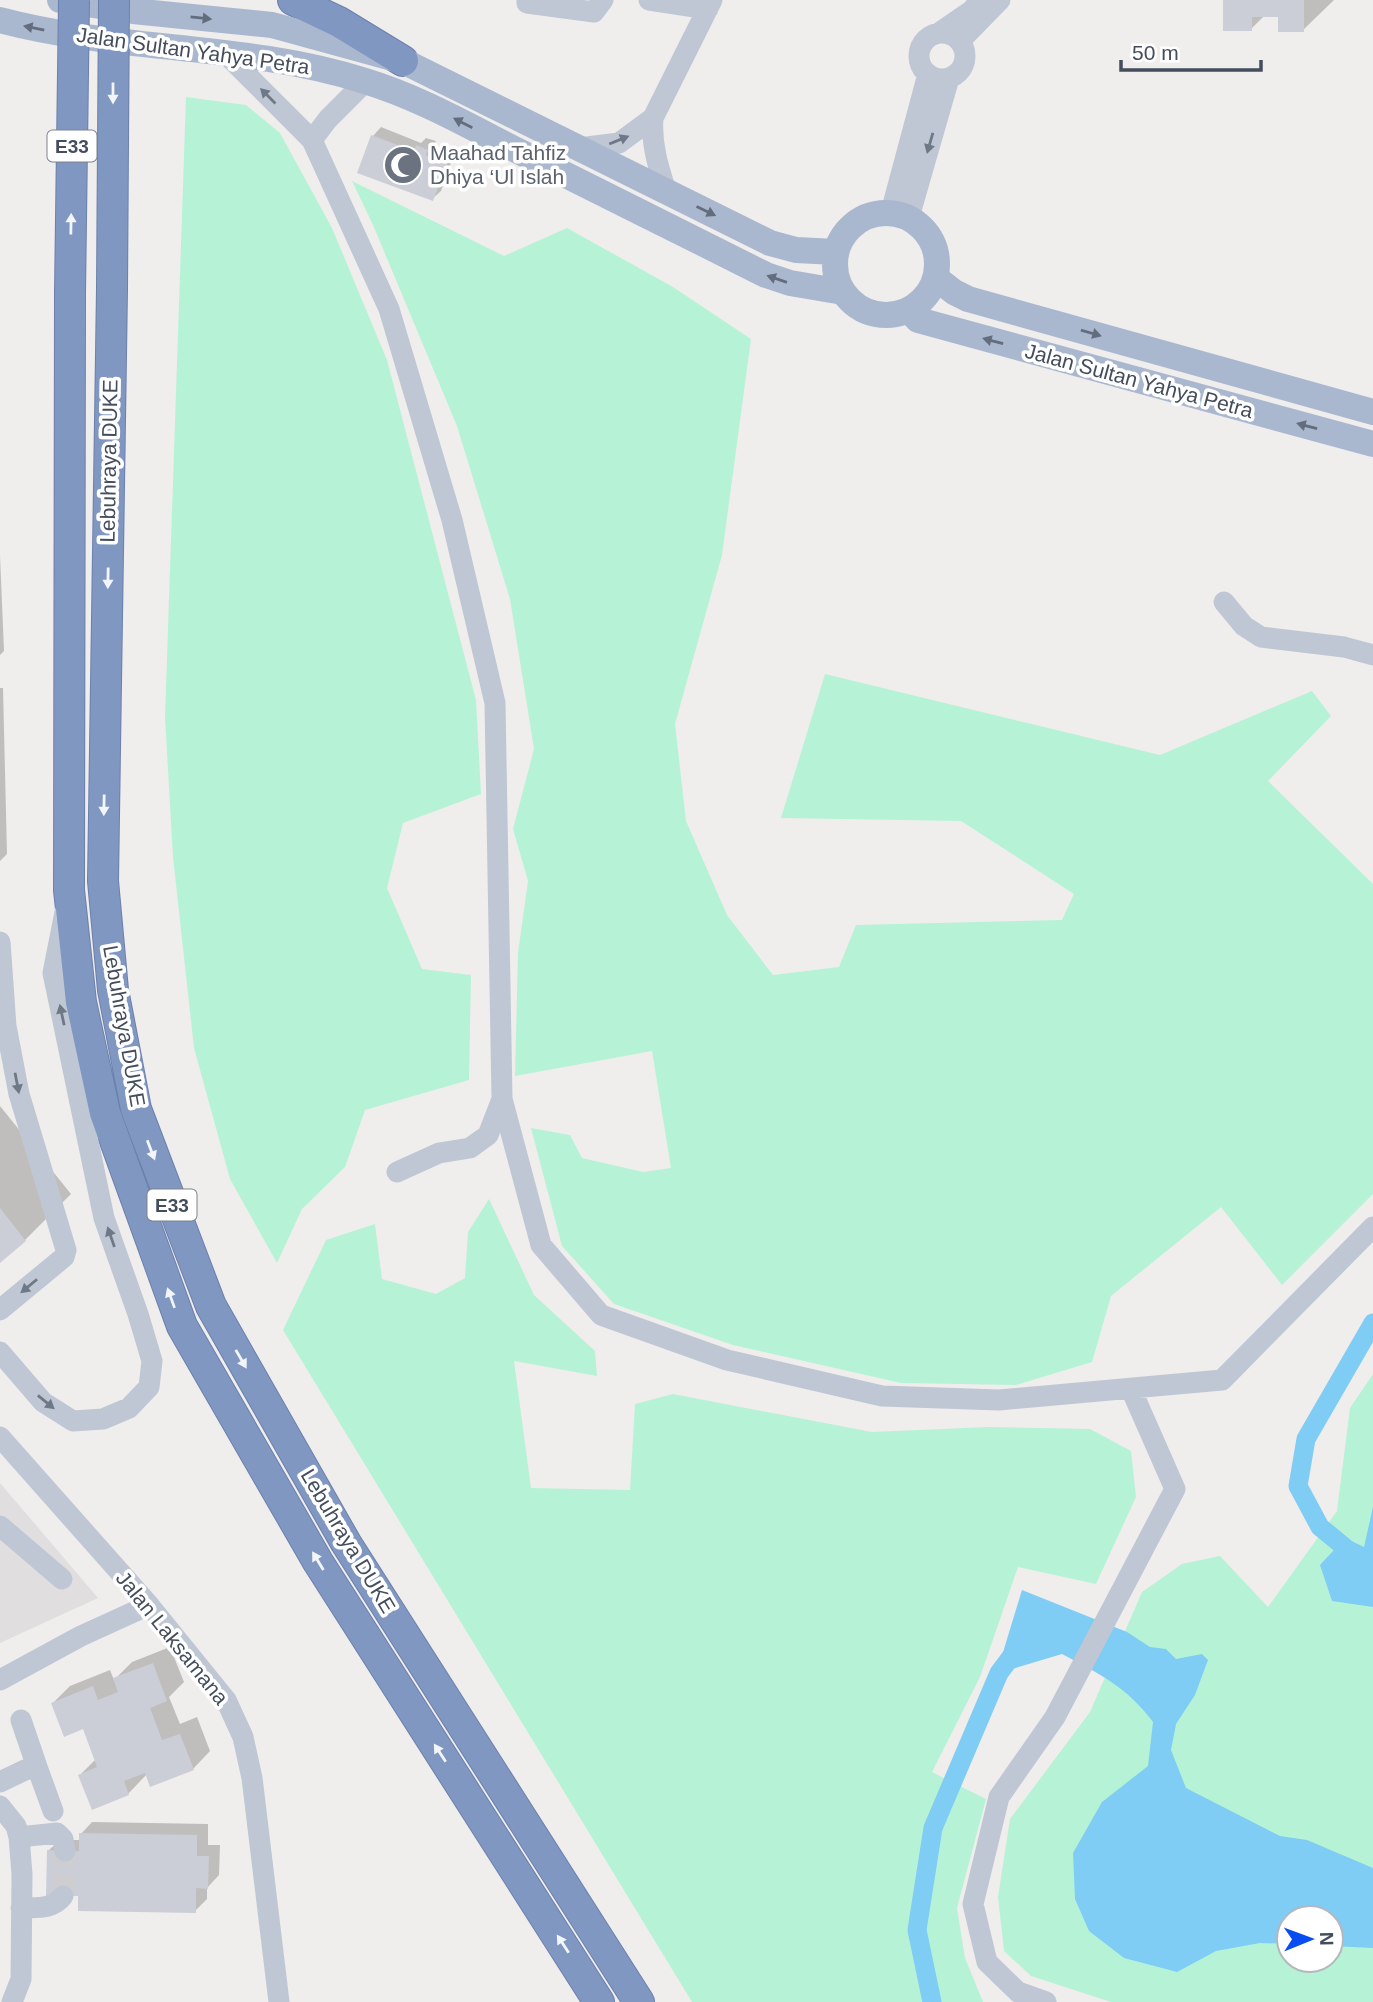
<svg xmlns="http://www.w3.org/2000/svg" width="1373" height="2002" viewBox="0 0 1373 2002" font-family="Helvetica,sans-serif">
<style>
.education{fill:#e1dedf}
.green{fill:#b6f3d6;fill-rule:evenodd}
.water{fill:#7fccf4}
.shadow{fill:#0003}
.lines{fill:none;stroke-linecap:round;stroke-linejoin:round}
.canal{stroke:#7fccf4;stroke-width:19}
.building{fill:#cbced6}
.minor-tunnel{stroke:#cecdd0;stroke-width:21;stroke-dasharray:21 10;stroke-linecap:butt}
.highway-casing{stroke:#6b81ad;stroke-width:32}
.minor{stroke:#bfc7d4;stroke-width:21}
.major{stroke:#aab8cf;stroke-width:26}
.highway{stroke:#8097c1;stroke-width:30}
.highway-bridge-casing{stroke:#6b81ad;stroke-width:32;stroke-linecap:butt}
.highway-bridge{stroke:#8097c1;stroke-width:30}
.oneway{fill:#636d7e}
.oneway2{fill:#f2f5f9}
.oneway3{fill:#6f7886}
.labels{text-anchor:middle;stroke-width:7;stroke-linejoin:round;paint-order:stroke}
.shield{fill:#fff;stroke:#7c828d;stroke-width:2}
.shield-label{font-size:19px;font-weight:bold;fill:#444d5c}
.street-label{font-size:21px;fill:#444d5c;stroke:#fff}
.worship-label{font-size:21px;fill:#5b616d;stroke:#fff;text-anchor:start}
</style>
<rect width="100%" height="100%" fill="#f0eded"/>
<path class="education" d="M 0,1483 L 98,1598 L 0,1643 Z"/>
<path class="green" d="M 186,97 L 246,105 L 280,133 L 332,228 L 387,360 L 476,700 L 481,794 L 403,823 L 387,888 L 422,969 L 471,975 L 469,1080 L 365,1110 L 345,1167 L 302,1209 L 277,1263 L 230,1179 L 194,1048 L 173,857 L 165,717 Z
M 352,181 L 504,256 L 567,228 L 673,287 L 751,339 L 722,555 L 675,724 L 686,821 L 727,915 L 773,975 L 839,967 L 856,925 L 1062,920 L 1074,894 L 961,821 L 781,818 L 825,674 L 1160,755 L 1312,691 L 1331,716 L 1268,781 L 1373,884 L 1373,1194 L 1282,1285 L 1221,1207 L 1111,1296 L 1092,1362 L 1016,1385 L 901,1383 L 733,1345 L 614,1304 L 562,1246 L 531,1128 L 570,1135 L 582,1158 L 643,1172 L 671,1168 L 652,1051 L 515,1076 L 518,953 L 528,881 L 513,829 L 534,749 L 510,599 L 457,426 L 373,225 Z
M 489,1199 L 534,1295 L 595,1351 L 597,1376 L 514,1361 L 531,1488 L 630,1490 L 635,1404 L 673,1394 L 872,1432 L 989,1427 L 1090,1429 L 1131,1451 L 1136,1497 L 1096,1584 L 1018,1567 L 980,1677 L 932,1772 L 986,1799 L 957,1908 L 965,1958 L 983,2002 L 692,2002 L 283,1330 L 326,1240 L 375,1224 L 382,1279 L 436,1294 L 465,1278 L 468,1232 Z
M 1373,1374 L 1373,2002 L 1111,2002 L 1031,1976 L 1004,1951 L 998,1897 L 1010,1819 L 1090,1712 L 1142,1592 L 1182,1564 L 1220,1556 L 1268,1607 L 1337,1511 L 1350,1408 ZM 1289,1918 L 1331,1918 L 1331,1960 L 1289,1960 Z"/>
<path class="water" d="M 1373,1507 L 1373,1607 L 1332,1601 L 1320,1565 L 1345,1538 L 1364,1547 Z
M 1022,1590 L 1127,1632 L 1150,1647 L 1166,1649 L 1176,1659 L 1202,1654 L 1208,1660 L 1195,1695 L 1176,1724 L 1171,1750 L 1186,1788 L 1280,1836 L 1307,1840 L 1373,1868 L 1373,1948 L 1331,1946 L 1331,1918 L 1289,1918 L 1289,1944 L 1260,1943 L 1216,1951 L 1177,1972 L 1124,1958 L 1089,1931 L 1075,1899 L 1073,1853 L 1102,1802 L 1148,1766 L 1153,1722 C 1126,1686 1101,1675 1062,1654 L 999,1673 L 1004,1649 Z"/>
<path class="shadow" d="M 1225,0 L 1334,0 L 1303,30 L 1280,15 L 1265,15 L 1251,29 Z
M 381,127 L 421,143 L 426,138 L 436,141 L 433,147 L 441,150 L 445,145 L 456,149 L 441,191 L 432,199 L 373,136 Z
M 0,555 L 4,651 L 0,655 Z
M 0,688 L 3,688 L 7,854 L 0,861 Z
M 0,1106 L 71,1194 L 25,1240 L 0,1260 Z
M 170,1647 L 184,1682 L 169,1697 L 180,1724 L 197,1717 L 210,1751 L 193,1769 L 147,1774 L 128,1794 L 80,1775 L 96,1759 L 84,1727 L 53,1703 L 70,1686 L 110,1670 L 114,1680 L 132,1662 Z
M 92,1822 L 208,1824 L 208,1845 L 220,1845 L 219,1875 L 207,1888 L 207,1899 L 195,1911 L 80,1894 L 48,1851 L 60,1840 L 81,1840 L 81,1834 Z"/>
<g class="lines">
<path class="canal" d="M 1373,1323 L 1306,1439 L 1298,1486 L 1320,1527 L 1359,1559 L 1373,1563
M 932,2002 L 917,1930 L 933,1828 L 999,1673 L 1014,1653"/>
</g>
<path class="building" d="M 1223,0 L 1304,0 L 1304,32 L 1278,32 L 1278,17 L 1252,17 L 1252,31 L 1223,31 Z
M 371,135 L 414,151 L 416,145 L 428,150 L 426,155 L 433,158 L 435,153 L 449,158 L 433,201 L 357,173 Z
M 0,1208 L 26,1241 L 0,1263 Z
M 153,1663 L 167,1701 L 150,1708 L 162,1740 L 180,1734 L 194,1770 L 150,1787 L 145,1773 L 124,1781 L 129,1795 L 92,1810 L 78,1775 L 97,1767 L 83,1729 L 64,1737 L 51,1703 L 93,1686 L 98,1700 L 118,1692 L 113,1678 Z
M 79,1833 L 197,1835 L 197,1856 L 209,1856 L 208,1889 L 196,1888 L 196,1913 L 78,1911 L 78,1896 L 46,1896 L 47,1850 L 79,1851 Z"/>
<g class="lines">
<path class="minor-tunnel" d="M 63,1896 L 65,1851"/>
<defs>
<path id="highway" d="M 293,0 L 339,22 L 403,61
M 112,289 L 103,881 L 113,990 L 136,1109 L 211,1306 L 346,1543 L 639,2002
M 70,293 L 69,890 L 81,1002 L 105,1113 L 182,1326 L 318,1562 L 599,2002"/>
</defs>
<use href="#highway" class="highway-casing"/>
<path class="minor" d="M 527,0 L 527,3 L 594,12 L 603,0
M 649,0 L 708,9
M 939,33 L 971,11 L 981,0
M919 56a23 23 0 1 1 46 0a23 23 0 1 1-46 0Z
M 960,41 L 1000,0
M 223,51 L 312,140 L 389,309 L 452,520 L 495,703 L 502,1099 L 541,1245 L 601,1315 L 727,1360 L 882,1396 L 999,1400 L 1222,1380 L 1373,1227
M 312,140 L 328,119 L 366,81
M 579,148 L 619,143 L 653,118
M 666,191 C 658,166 651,144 653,118 L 712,0
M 891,212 L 928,74
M 909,217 L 949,78
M 1224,602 L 1244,626 L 1261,637 L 1344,647 L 1373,655
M 0,942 L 6,1026 L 19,1094 L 66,1250 L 64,1257 L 0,1310
M 397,1172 L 439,1153 L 470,1148 L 488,1135 L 502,1099
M 0,1352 L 43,1402 L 73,1421 L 103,1419 L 129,1408 L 149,1387 L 152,1361 L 138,1314 L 104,1218 L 53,973 L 65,912
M 0,1437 L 149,1605 L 226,1700 L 243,1737 L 252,1778 L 279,2002
M 0,1526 L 62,1579
M 0,1680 L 81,1636 L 149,1605
M 37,1767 L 53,1811
M 0,1782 L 25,1770 L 37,1767 L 21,1720
M 0,1806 L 16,1826 L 19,1837 L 22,1874 L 21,1979 L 12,2002
M 19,1837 L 57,1833 L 63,1839 L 65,1851
M 21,1908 C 37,1907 52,1910 63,1896
M 1046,2002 L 1018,1992 L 987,1962 L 973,1904 L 999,1797 L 1055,1717 L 1175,1489 L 1131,1389"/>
<path class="major" d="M 60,0 L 133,11 L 272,25 L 403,61 L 770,243 L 796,250 L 836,252
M 0,20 C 120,52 246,43 365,81 C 421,98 472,128 524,154 C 605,194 685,235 766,275 L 790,283 L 843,292
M835 264a51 51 0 1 1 102 0a51 51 0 1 1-102 0Z
M 936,278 L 954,292 L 968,299 L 1373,412
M 909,310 L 918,320 L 1373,444"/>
<use href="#highway" class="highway"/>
<defs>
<path id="highway-bridge" d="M 112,289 L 114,0
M 70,293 L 74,0"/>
</defs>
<use href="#highway-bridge" class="highway-bridge-casing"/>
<use href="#highway-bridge" class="highway-bridge"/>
</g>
<defs><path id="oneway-solid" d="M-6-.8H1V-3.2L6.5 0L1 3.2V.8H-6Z" transform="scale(1.75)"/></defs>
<g class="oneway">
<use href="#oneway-solid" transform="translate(201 18) rotate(6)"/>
<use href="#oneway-solid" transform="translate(34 28) rotate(-168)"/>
<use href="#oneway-solid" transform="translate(463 123) rotate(-153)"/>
<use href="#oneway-solid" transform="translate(706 211) rotate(26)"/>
<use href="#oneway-solid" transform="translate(777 279) rotate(-161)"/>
<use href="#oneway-solid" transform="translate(1091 333) rotate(16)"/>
<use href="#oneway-solid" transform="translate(993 341) rotate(-165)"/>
<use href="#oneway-solid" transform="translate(1307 426) rotate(-165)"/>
</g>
<g class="oneway2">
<use href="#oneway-solid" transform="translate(113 93) rotate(90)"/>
<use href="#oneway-solid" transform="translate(71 224) rotate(-89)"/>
<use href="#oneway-solid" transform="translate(108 578) rotate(91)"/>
<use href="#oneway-solid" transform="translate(104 805) rotate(91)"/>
<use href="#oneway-solid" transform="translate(151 1150) rotate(69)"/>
<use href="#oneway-solid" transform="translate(171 1298) rotate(-110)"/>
<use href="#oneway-solid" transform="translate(241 1359) rotate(60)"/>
<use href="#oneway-solid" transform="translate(318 1561) rotate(-121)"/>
<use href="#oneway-solid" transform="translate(440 1753) rotate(-123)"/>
<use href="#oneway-solid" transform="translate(563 1944) rotate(-123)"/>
</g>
<g class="oneway3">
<use href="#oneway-solid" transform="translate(268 96) rotate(-135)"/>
<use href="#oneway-solid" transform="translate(619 140) rotate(-22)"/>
<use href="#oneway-solid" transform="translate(930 143) rotate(106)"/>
<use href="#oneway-solid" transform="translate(62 1015) rotate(-102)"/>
<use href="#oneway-solid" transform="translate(17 1083) rotate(79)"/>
<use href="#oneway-solid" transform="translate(111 1237) rotate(-109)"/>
<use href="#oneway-solid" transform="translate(29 1286) rotate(140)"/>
<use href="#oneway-solid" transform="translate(46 1402) rotate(39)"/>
</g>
<defs>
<symbol id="mosque-disc" viewBox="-11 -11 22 22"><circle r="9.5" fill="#6b7280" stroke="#fff"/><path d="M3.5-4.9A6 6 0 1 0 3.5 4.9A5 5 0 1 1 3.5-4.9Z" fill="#fff"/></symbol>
</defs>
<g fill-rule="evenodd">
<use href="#mosque-disc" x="381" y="143" width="44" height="44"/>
</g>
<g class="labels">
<g class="shield">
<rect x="47.5" y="130.5" width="49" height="31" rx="5"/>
<rect x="147.5" y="1189.5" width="49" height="31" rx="5"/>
</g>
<g class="shield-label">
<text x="72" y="153">E33</text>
<text x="172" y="1212">E33</text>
</g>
<g class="street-label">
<text transform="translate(193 51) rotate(8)" y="7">Jalan Sultan Yahya Petra</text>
<text transform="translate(1139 381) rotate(15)" y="7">Jalan Sultan Yahya Petra</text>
<text transform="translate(109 461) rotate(-89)" y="7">Lebuhraya DUKE</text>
<text transform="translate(124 1026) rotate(80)" y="7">Lebuhraya DUKE</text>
<text transform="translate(348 1541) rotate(59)" y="7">Lebuhraya DUKE</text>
<text transform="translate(172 1638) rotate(51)" y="7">Jalan Laksamana</text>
</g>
<g class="worship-label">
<text x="430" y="160">Maahad Tahfiz<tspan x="430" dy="24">Dhiya ‘Ul Islah</tspan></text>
</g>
</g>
<g transform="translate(1310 1939) rotate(89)"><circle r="33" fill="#ffffff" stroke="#b4b8be" stroke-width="2"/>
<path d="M0-5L12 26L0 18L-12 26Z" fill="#084def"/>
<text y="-10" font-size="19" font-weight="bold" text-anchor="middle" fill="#444d5c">N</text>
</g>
<path d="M1121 60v10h140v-10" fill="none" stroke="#444d5c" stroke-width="3.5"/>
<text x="1132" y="60" font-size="21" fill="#444d5c" stroke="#ffffff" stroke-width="5" paint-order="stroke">50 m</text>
</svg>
